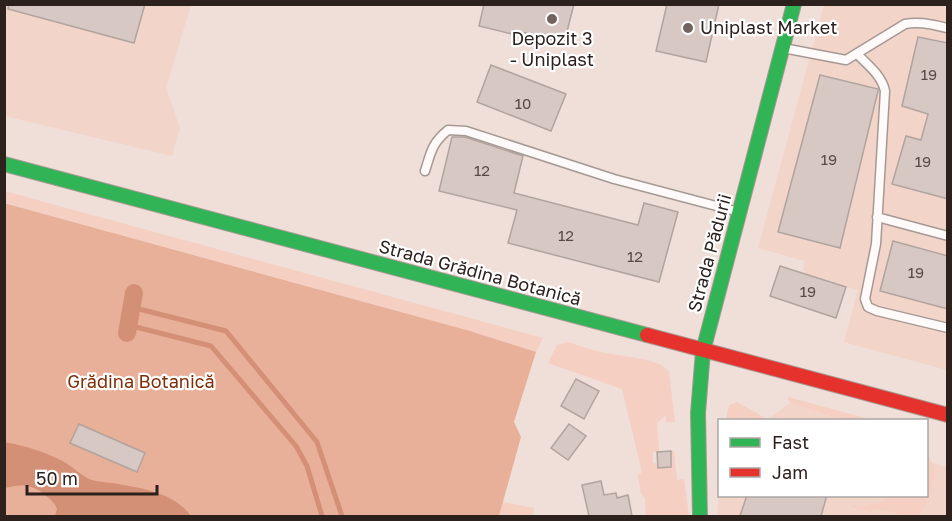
<svg xmlns="http://www.w3.org/2000/svg" width="952" height="521" viewBox="0 0 952 521" font-family="'Golos Text',sans-serif">
<style>
.built{fill:#f2d4c9}
.green{fill:#f5cfc1}
.forest{fill:#e8af99}
.water{fill:#d39077}
.lines{fill:none;stroke-linecap:round;stroke-linejoin:round}
.stream{stroke:#d39077;stroke-width:5}
.canal{stroke:#d39077;stroke-width:18}
.building{fill:#d7c8c3;stroke:#b1a39e;stroke-width:1.5}
.lane-casing{stroke:#a69994;stroke-width:11}
.fast-casing{stroke:#a69994;stroke-width:16}
.jam-casing{stroke:#a69994;stroke-width:16}
.lane{stroke:#fdfaf9;stroke-width:8}
.fast{stroke:#30b455;stroke-width:14}
.jam{stroke:#e5322d;stroke-width:14}
.poi-dot{fill:#71635e;stroke:#fff;stroke-width:2}
.labels{text-anchor:middle;stroke-width:4.5;stroke-linejoin:round;paint-order:stroke}
.number-label{font-size:15px;fill:#584b46}
.poi-label{font-size:18px;fill:#2d211d;stroke:#fff;text-anchor:start}
.street-label{font-size:18px;fill:#2d211d;stroke:#fff}
.park-label{font-size:18px;fill:#7e2f07;stroke:#fff}
</style>
<rect width="100%" height="100%" fill="#f0ded8"/>
<path class="built" d="M 5,5 L 191,5 L 166,88 L 180,128 L 172,156 L 5,116 Z
M 824,5 L 947,5 L 947,370 L 844,342 L 858,290 L 808,276 L 803,269 L 805,261 L 758,248 Z
M 790,403 L 843,420 L 767,420 Z
M 927,461 L 947,467 L 947,516 L 717,516 L 719,492 L 720,496 L 926,496 Z"/>
<path class="green" d="M 4,191 L 543,338 L 536,352 L 470,331 L 5,203 Z
M 567,342 C 580,346 592,350 605,353 C 620,356 661,358 669,372 L 675,422 L 666,422 L 666,415 L 657,423 L 659,451 L 653,452 L 653,463 L 658,464 L 658,468 L 671,467 L 671,451 L 674,451 L 677,480 L 684,479 L 689,516 L 646,516 L 645,498 L 641,494 L 638,475 L 642,472 L 622,389 L 548,363 L 557,345 Z
M 788,397 L 872,420 L 843,420 L 790,403 Z
M 737,402 L 767,419 L 767,420 L 726,420 L 729,405 Z
M 927,454 C 943,476 929,493 920,516 L 905,516 L 874,508 L 872,512 L 852,507 L 853,505 L 860,507 L 885,501 L 883,498 L 888,496 L 926,496 Z
M 503,502 L 534,508 L 533,516 L 499,516 Z"/>
<path class="forest" d="M 4,203 L 470,331 L 536,352 L 514,422 L 521,437 L 499,516 L 5,516 Z"/>
<path class="water" d="M 4,442 C 27,446 46,452 66,463 C 74,468 81,475 89,479 C 96,482 104,482 112,483 C 140,488 174,492 191,516 L 55,516 L 57,509 C 55,503 50,499 45,495 C 32,484 21,484 5,488 Z"/>
<g class="lines">
<path class="stream" d="M 131,307 L 226,331 L 317,442 L 342,516
M 128,325 L 211,346 L 296,446 L 307,466 L 322,516"/>
<path class="canal" d="M 127,333 L 134,293"/>
</g>
<path class="building" d="M 9,4 L 145,4 L 134,43 L 8,9 Z
M 484,4 L 574,4 L 564,43 L 513,30 L 512,34 L 479,26 Z
M 667,4 L 719,4 L 706,62 L 656,51 Z
M 918,37 L 948,43 L 948,199 L 892,184 L 906,136 L 921,140 L 928,114 L 902,106 Z
M 491,65 L 566,94 L 551,131 L 477,102 Z
M 820,75 L 878,89 L 878,91 L 840,248 L 778,232 Z
M 452,137 L 465,137 L 523,156 L 514,193 L 638,225 L 644,203 L 678,212 L 659,282 L 508,243 L 517,210 L 439,191 Z
M 893,241 L 948,256 L 948,309 L 880,291 Z
M 780,266 L 846,287 L 836,318 L 770,296 Z
M 576,379 L 599,391 L 584,419 L 561,406 Z
M 79,424 L 145,453 L 137,472 L 70,443 Z
M 569,424 L 586,436 L 568,460 L 551,448 Z
M 671,451 L 671,467 L 658,468 L 657,452 Z
M 601,481 L 604,495 L 616,493 L 617,498 L 628,495 L 632,516 L 589,516 L 582,485 Z
M 747,495 L 827,495 L 821,516 L 740,516 Z"/>
<g class="lines">
<defs>
<path id="lane" d="M 783,48 L 846,60 L 905,24 C 920,21 933,25 948,28
M 857,54 C 868,65 882,76 885,91 L 876,244 L 865,299 L 868,307 L 877,311 L 948,328
M 425,171 C 431,152 432,143 448,130 L 466,131 L 614,179 L 739,212
M 877,217 L 948,236"/>
<path id="fast" d="M 4,164 L 647,335
M 700,516 L 698,413 L 703,351 L 794,4"/>
<path id="jam" d="M 647,335 L 948,415"/>
</defs>
<use href="#lane" class="lane-casing"/>
<use href="#fast" class="fast-casing"/>
<use href="#jam" class="jam-casing"/>
<use href="#lane" class="lane"/>
<use href="#fast" class="fast"/>
<use href="#jam" class="jam"/>
</g>
<g class="poi-dot">
<circle cx="552" cy="19" r="6"/>
<circle cx="688" cy="28" r="6"/>
</g>
<g class="labels">
<g class="number-label">
<text x="929" y="80">19</text>
<text x="523" y="109">10</text>
<text x="829" y="165">19</text>
<text x="923" y="167">19</text>
<text x="482" y="176">12</text>
<text x="566" y="241">12</text>
<text x="635" y="262">12</text>
<text x="916" y="278">19</text>
<text x="808" y="297">19</text>
</g>
<g class="poi-label">
<text x="700" y="34">Uniplast Market</text>
<text x="552" y="45" text-anchor="middle">Depozit 3<tspan x="552" dy="21">- Uniplast</tspan></text>
</g>
<g class="street-label">
<text transform="translate(710 253) rotate(-75)" y="6">Strada Pădurii</text>
<text transform="translate(480 273) rotate(15)" y="6">Strada Grădina Botanică</text>
</g>
<g class="park-label">
<text x="141" y="388">Grădina Botanică</text>
</g>
</g>
<rect width="952" height="521" fill="none" stroke="#2d211d" stroke-width="12"/>
<rect x="718" y="419" width="210" height="78" fill="#ffffff" stroke="#aba6a5" stroke-width="1.5"/>
<rect x="730" y="438" width="30" height="9" fill="#30b455" stroke="#aba6a5" stroke-width="1.5"/>
<text x="772" y="449" font-size="18" fill="#2d211d">Fast</text>
<rect x="730" y="468" width="30" height="9" fill="#e5322d" stroke="#aba6a5" stroke-width="1.5"/>
<text x="772" y="479" font-size="18" fill="#2d211d">Jam</text>
<path d="M27 485v9h130v-9" fill="none" stroke="#2d211d" stroke-width="3"/>
<text x="36" y="485" font-size="18" fill="#2d211d" stroke="#ffffff" stroke-width="4.5" paint-order="stroke">50 m</text>
</svg>
